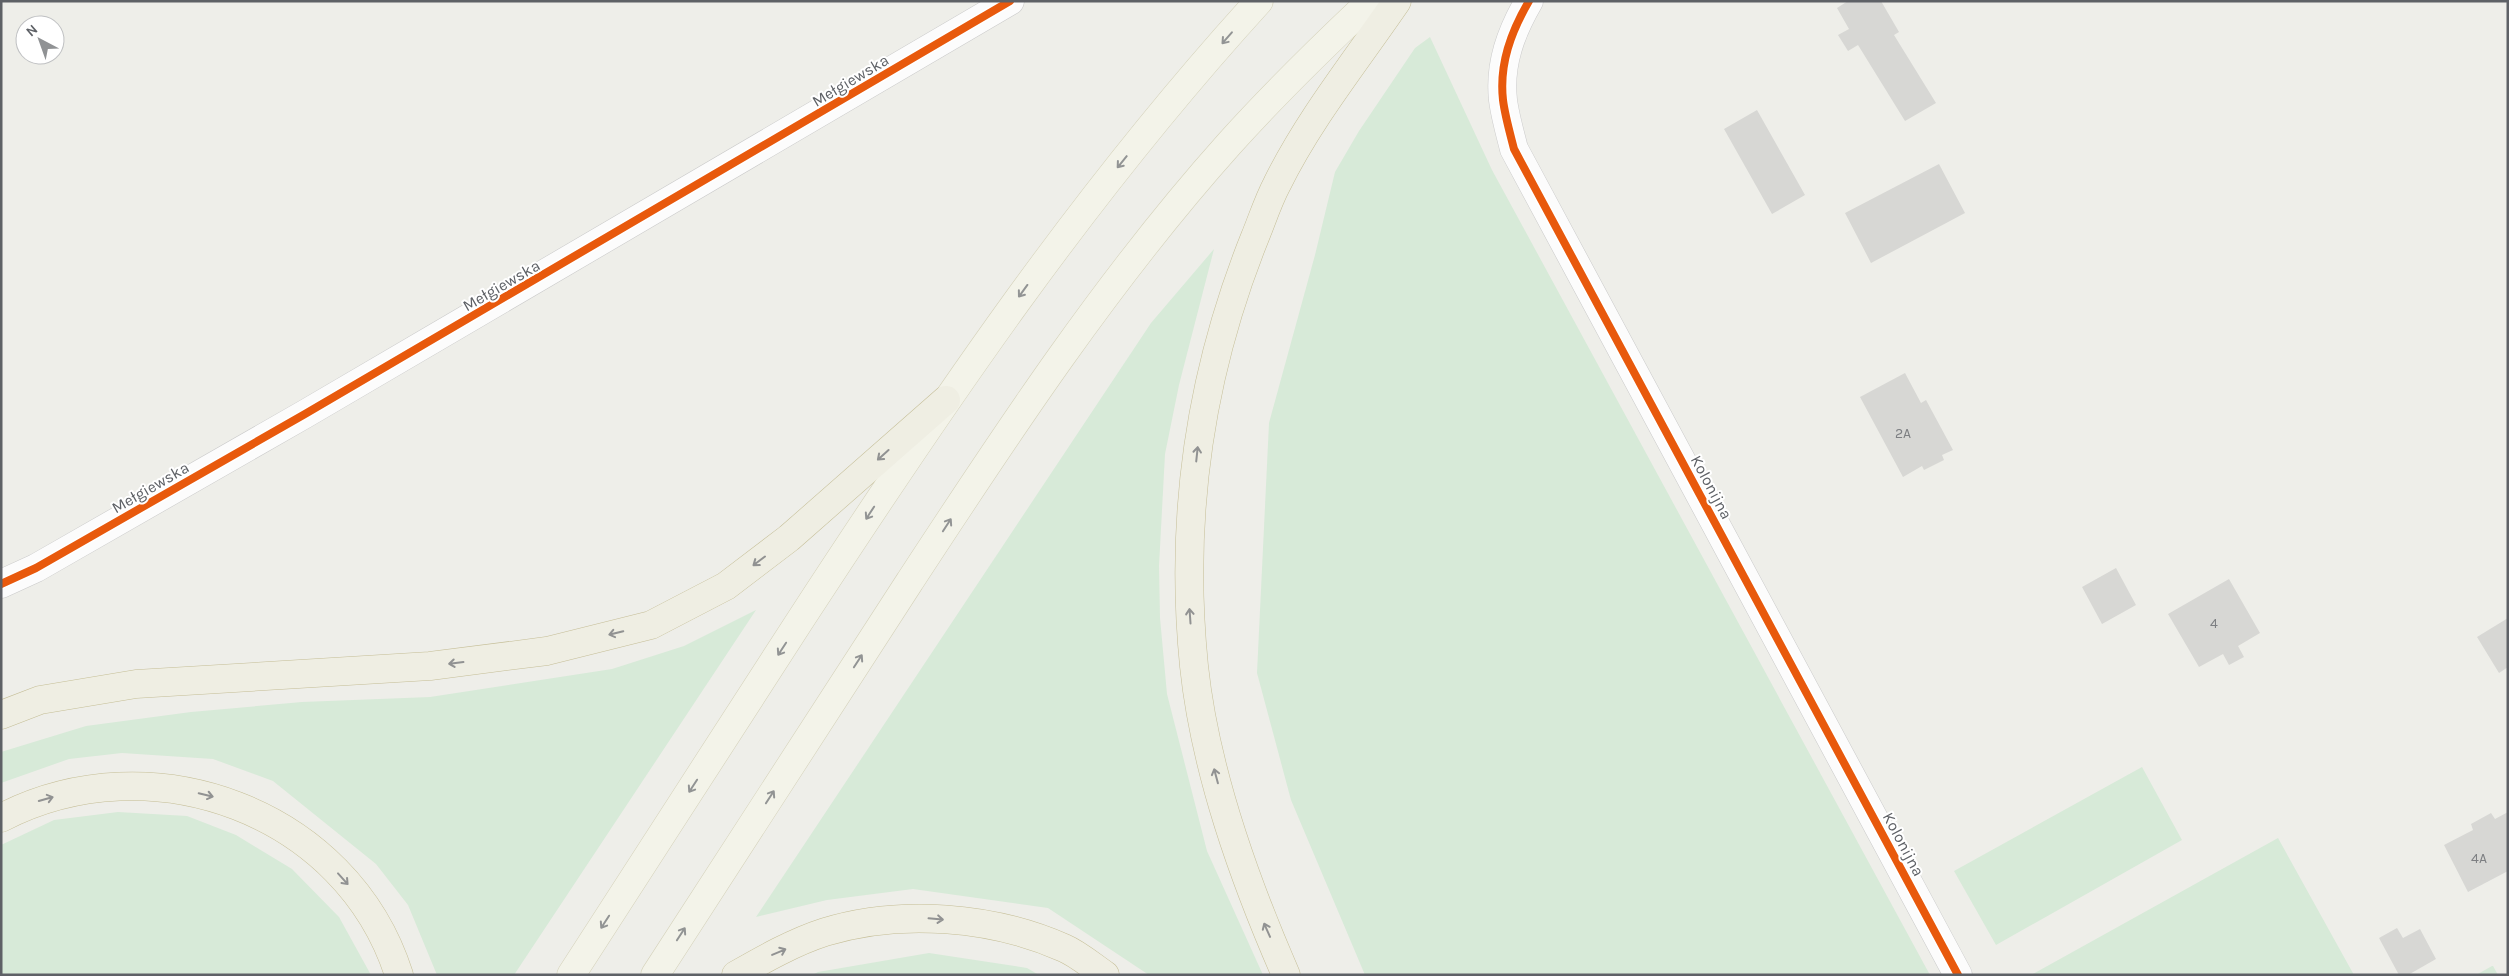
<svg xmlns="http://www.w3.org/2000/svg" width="2509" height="976" viewBox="0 0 2509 976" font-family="Karla,sans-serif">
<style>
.green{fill:#d7ead8}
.building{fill:#d7d7d4}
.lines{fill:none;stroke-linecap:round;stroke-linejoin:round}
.minor-casing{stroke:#cacaca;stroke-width:29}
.major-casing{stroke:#d4d1b9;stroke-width:29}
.highway-casing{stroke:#c5be97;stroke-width:29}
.minor{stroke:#fcfcfc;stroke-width:28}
.major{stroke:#f3f3e9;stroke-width:28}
.highway{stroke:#efeee3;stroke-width:28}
.cycleway-casing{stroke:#fff;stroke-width:11}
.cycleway{stroke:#e8590c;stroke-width:8}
.oneway{stroke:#929494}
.oneway2{stroke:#919292}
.labels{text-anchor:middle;stroke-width:4;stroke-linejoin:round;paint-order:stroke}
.number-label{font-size:14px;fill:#7d7f82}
.street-label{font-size:16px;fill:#5e6166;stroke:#fff}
</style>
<rect width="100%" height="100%" fill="#eeeee9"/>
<path class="green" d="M 1430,37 L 1492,170 L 1930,975 L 1365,975 L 1291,800 L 1257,673 L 1269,423 L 1315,255 L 1335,172 L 1359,131 L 1415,48 Z
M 1214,249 L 1179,385 L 1165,454 L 1159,566 L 1160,618 L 1167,694 L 1207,851 L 1263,975 L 1149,975 L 1048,908 L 913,889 L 827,900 L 756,917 L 1151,323 Z
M 756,610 L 514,975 L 437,975 L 408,905 L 376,864 L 273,781 L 213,759 L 122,753 L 69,759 L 1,783 L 1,752 L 86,726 L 191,712 L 302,702 L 430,697 L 612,669 L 684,646 Z
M 2142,767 L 2182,840 L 1996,945 L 1954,871 Z
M 118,812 L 187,816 L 236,835 L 292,869 L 339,917 L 371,975 L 1,975 L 1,845 L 54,820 Z
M 2278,838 L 2354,975 L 2031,975 Z
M 929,953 L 1027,968 L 1039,975 L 812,975 L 818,972 Z
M 2493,966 L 2498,975 L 2476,975 L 2492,966 Z"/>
<path class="building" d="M 1848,1 L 1881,1 L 1899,32 L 1894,35 L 1936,103 L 1905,121 L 1858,45 L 1848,51 L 1838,35 L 1849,29 L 1837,8 Z
M 1757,110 L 1805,195 L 1772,214 L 1724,129 Z
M 1939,164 L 1965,213 L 1871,263 L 1845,213 Z
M 1905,373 L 1921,403 L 1926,400 L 1953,450 L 1942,455 L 1944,460 L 1924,470 L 1922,466 L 1903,477 L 1860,397 Z
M 2116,568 L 2136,605 L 2102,624 L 2082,587 Z
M 2229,579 L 2260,633 L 2238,646 L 2244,657 L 2229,665 L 2223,654 L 2199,667 L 2168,614 Z
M 2508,618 L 2508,667 L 2499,673 L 2477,637 Z
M 2508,812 L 2508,871 L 2468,892 L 2444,845 L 2473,830 L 2471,824 L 2491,813 L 2495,819 Z
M 2397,928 L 2403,938 L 2420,929 L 2436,959 L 2408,975 L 2399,975 L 2379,938 Z"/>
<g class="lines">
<defs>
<path id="minor" d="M 1529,1 C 1511,32 1499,64 1503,100 C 1505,116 1510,133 1514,149 L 1958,975
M 1,584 L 36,568 L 305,414 L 1010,1"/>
<path id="major" d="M 571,975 C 647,857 723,740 799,622 C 941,404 1083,194 1259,1
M 655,975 C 740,843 825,712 910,581 C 1008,431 1109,278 1229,144 C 1274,94 1322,47 1371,1"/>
<path id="highway" d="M 1,715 L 40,700 L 136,684 L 430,666 L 547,651 L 651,625 L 726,586 L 789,538 L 946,400
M 1,818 C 151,740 347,811 399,975
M 736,975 C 764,959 794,942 825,932 C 900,909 992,916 1064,948 C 1078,954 1092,966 1105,975
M 1286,975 C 1244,879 1205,771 1194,666 C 1179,517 1199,376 1255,237 C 1262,220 1268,201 1277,184 C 1309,119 1356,61 1397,1"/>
</defs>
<use href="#minor" class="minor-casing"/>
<use href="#major" class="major-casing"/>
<use href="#highway" class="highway-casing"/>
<use href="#minor" class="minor"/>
<use href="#major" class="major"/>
<use href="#highway" class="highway"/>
<defs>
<path id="cycleway" d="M 1529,1 C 1511,32 1499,64 1503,100 C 1505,116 1510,133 1514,149 L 1958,975
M 1,584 L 36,568 L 305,414 L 1010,1"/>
</defs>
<use href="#cycleway" class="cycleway-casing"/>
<use href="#cycleway" class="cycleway"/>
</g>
<defs><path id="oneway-shaft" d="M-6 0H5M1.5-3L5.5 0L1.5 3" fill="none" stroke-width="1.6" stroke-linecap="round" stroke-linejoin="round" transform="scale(1.25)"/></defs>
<g class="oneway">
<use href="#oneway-shaft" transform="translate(1227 38) rotate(131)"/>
<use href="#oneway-shaft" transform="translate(1122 162) rotate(129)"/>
<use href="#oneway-shaft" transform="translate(1023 291) rotate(126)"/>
<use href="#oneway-shaft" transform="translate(870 513) rotate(123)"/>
<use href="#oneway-shaft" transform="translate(947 525) rotate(-57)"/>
<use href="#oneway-shaft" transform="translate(782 649) rotate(123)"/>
<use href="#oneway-shaft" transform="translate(858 661) rotate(-57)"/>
<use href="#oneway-shaft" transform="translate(693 786) rotate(123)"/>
<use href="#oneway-shaft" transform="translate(770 797) rotate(-57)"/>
<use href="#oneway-shaft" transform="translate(605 922) rotate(123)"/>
<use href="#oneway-shaft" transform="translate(681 934) rotate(-57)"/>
</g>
<g class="oneway2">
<use href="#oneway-shaft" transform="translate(1197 454) rotate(-84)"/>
<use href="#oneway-shaft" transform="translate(883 455) rotate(138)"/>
<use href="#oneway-shaft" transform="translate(759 561) rotate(143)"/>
<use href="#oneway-shaft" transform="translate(1190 616) rotate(-94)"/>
<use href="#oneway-shaft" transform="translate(616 633) rotate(166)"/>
<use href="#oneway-shaft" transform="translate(456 663) rotate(173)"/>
<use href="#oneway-shaft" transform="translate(1216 776) rotate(-105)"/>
<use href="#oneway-shaft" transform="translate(206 795) rotate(13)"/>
<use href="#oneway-shaft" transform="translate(46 799) rotate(-16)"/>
<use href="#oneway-shaft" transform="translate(343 879) rotate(48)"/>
<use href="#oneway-shaft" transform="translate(936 919) rotate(5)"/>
<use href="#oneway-shaft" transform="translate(1267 930) rotate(-114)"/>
<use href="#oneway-shaft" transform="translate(779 952) rotate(-23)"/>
</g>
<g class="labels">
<g class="number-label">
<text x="1903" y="438">2A</text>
<text x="2214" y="628">4</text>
<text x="2479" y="863">4A</text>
</g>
<g class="street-label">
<text transform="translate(850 80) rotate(-31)" y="6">Mełgiewska</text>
<text transform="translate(501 285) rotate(-30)" y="6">Mełgiewska</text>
<text transform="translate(150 487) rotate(-30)" y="6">Mełgiewska</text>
<text transform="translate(1712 487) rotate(62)" y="6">Kolonijna</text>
<text transform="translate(1904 844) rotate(62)" y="6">Kolonijna</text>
</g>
</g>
<rect width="2509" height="976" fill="none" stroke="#5e6166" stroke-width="5"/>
<g transform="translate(40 40) rotate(319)"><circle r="24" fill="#ffffff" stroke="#bfc0c2"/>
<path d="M0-4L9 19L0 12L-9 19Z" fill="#909294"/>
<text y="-8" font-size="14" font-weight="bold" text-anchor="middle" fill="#5e6166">N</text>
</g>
</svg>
